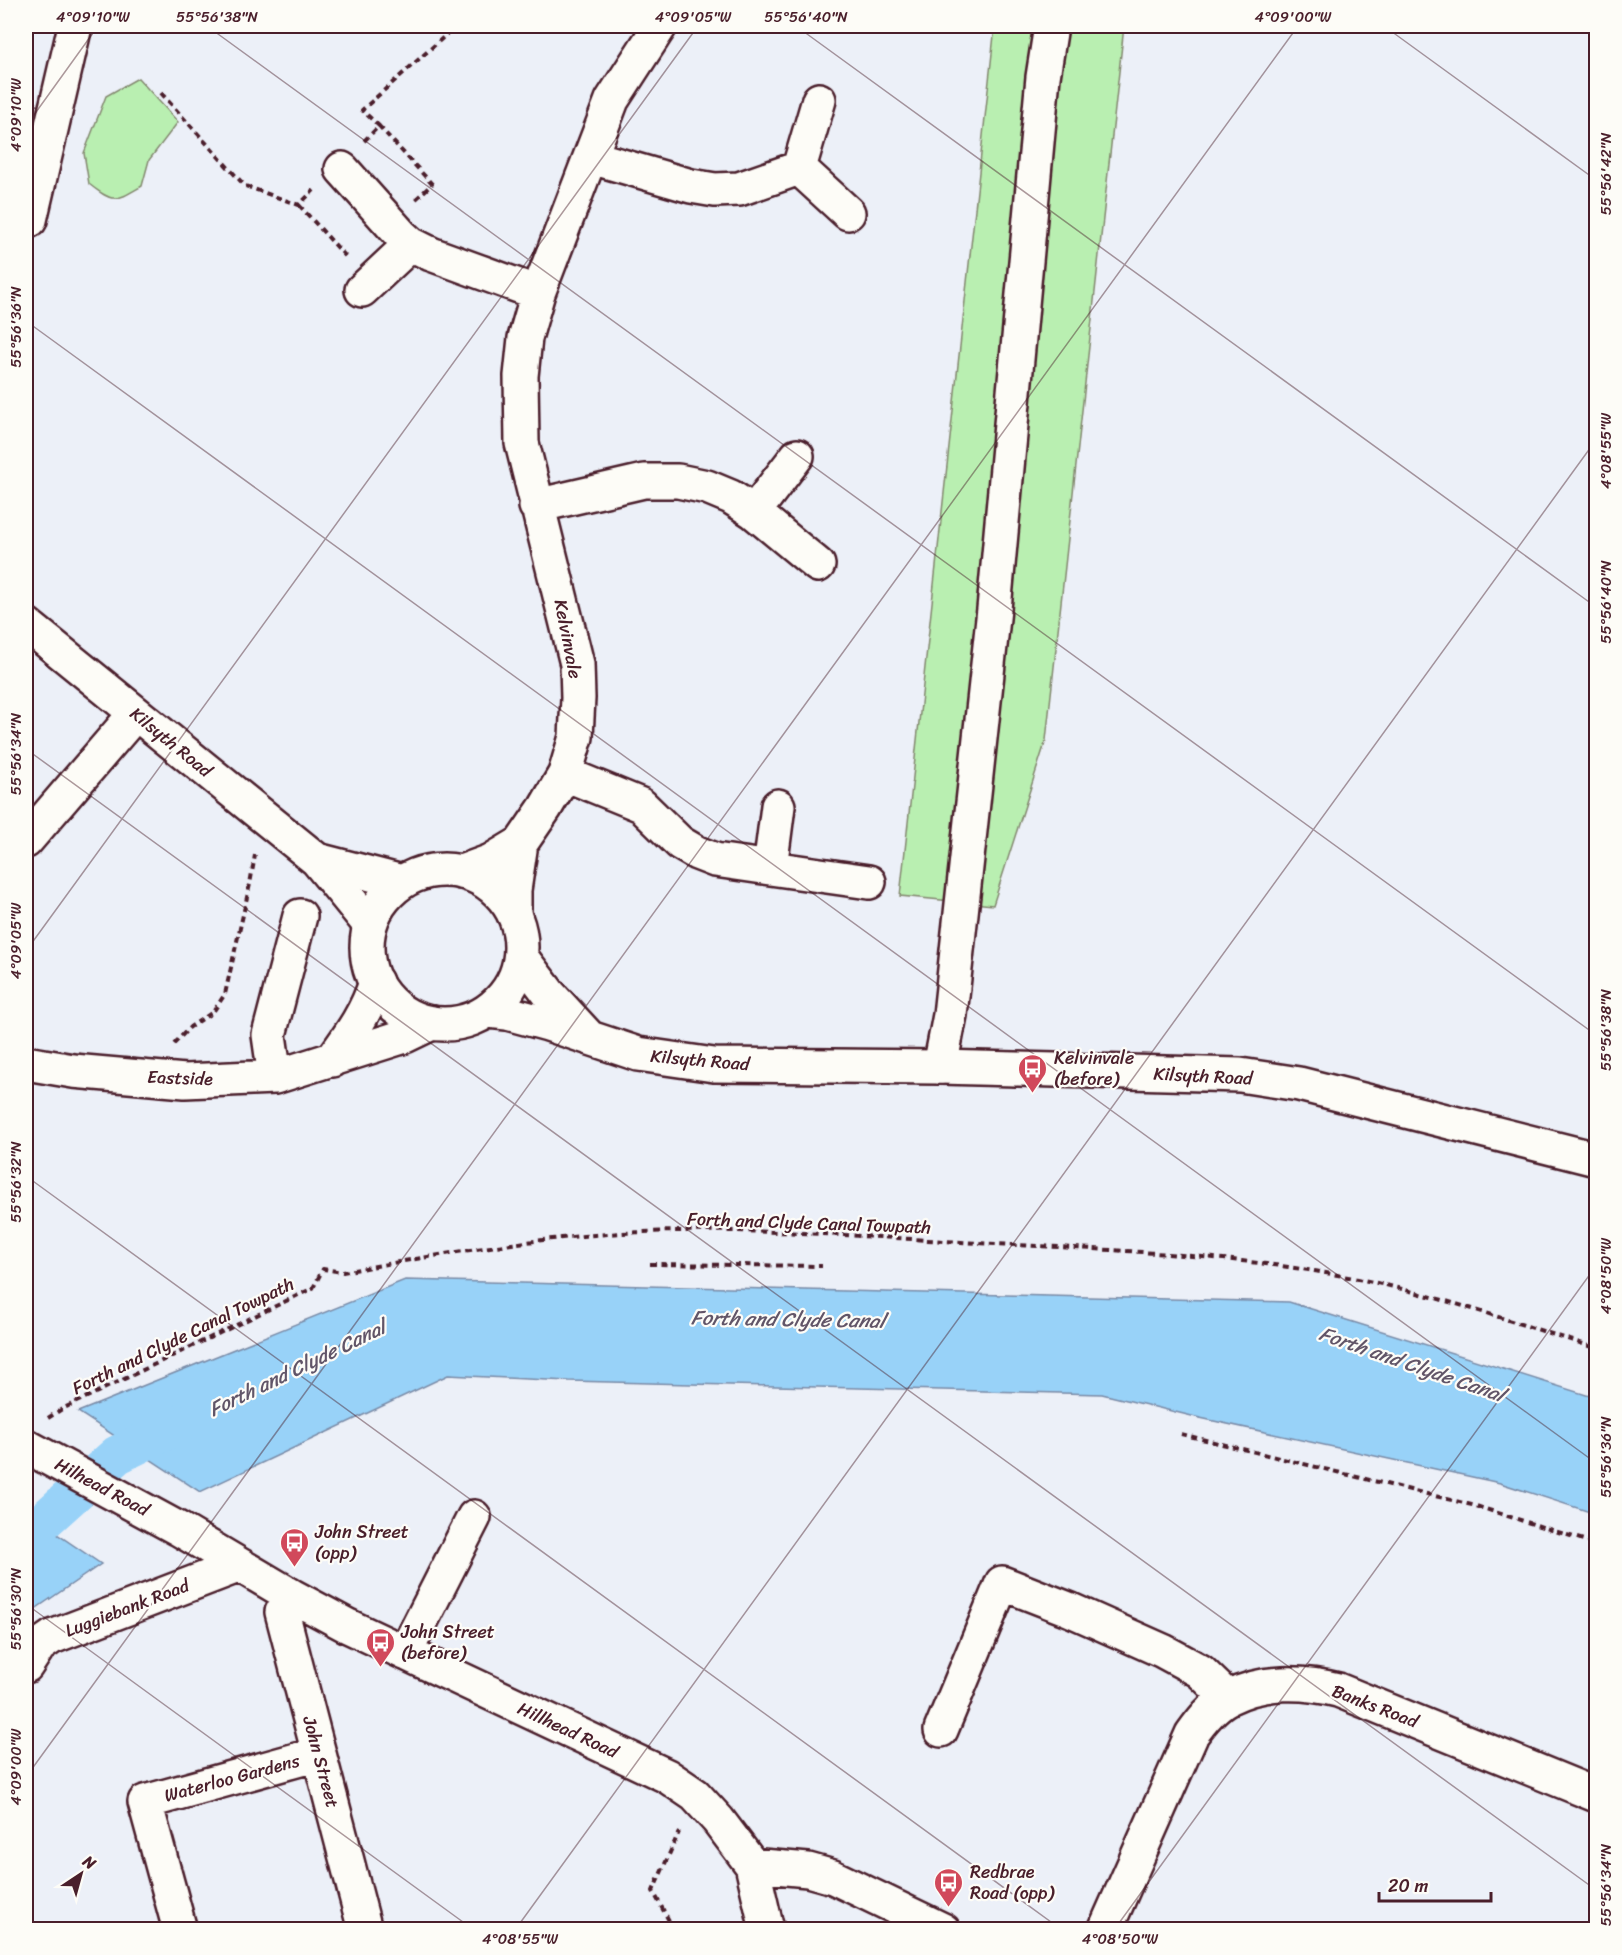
<svg xmlns="http://www.w3.org/2000/svg" width="1622" height="1955" viewBox="0 0 1622 1955" font-family="Sriracha,sans-serif">
<style>
.green{fill:#b9efb1;stroke:#82876e;stroke-width:1.5}
.water{fill:#98d2f8;stroke:#798aa6;stroke-width:1.5}
.lines{fill:none;stroke-linecap:round;stroke-linejoin:round}
.canal{stroke:#98d2f8;stroke-width:39}
.minor-casing{stroke:#4a1f2b;stroke-width:38}
.major-casing{stroke:#4a1f2b;stroke-width:38}
.path{stroke:#4a1f2b;stroke-width:4;stroke-dasharray:6 4.5;stroke-linecap:butt}
.minor{stroke:#fdfcf7;stroke-width:33}
.major{stroke:#fdfcf7;stroke-width:33}
.ticks{fill:none;stroke:#4a1f2b;stroke-width:1.5;stroke-opacity:0.45}
.labels{text-anchor:middle;stroke-width:4.5;stroke-linejoin:round;paint-order:stroke}
.street-label{font-size:18px;fill:#4a1f2b;stroke:#fdfcf7}
.poi-label{font-size:18px;fill:#4a1f2b;stroke:#fdfcf7;text-anchor:start}
.water-label{font-size:20px;font-style:italic;fill:#615568;stroke:#fdfcf7}
.neatline{fill:none;stroke:#4a1f2b;stroke-width:2}
.ticks-label{font-size:15px;text-anchor:middle;fill:#4a1f2b}
</style>
<rect width="100%" height="100%" fill="#ecf0f8"/>
<filter id="ink" filterUnits="userSpaceOnUse"><feTurbulence type="fractalNoise" baseFrequency=".0167" numOctaves="2"/><feDisplacementMap in="SourceGraphic" scale="12" xChannelSelector="R" yChannelSelector="G"/><feConvolveMatrix kernelMatrix="1 2 1 2 8 2 1 2 1" color-interpolation-filters="sRGB"/></filter>
<g filter="url(#ink)">
<path class="green" d="M 995,26 L 1124,26 L 1046,740 L 993,905 L 900,896 Z
M 138,78 L 178,122 L 149,160 L 142,186 C 116,201 114,204 89,184 L 84,153 L 106,96 Z"/>
<path class="water" d="M 405,1280 L 1289,1302 L 1596,1398 L 1596,1514 L 1500,1483 L 1200,1418 L 1102,1394 L 569,1381 L 448,1375 L 200,1492 L 78,1412 Z
M 26,1513 L 101,1564 L 28,1614 L 26,1618 Z"/>
<g class="lines">
<path class="canal" d="M 26,1537 L 117,1455 L 180,1424"/>
<defs>
<path id="minor" d="M 591,157 L 691,186 L 715,190 L 739,189 L 799,168 L 848,213
M 799,168 L 819,100
M 342,169 L 401,235 L 411,244 L 431,254 L 538,293
M 26,222 L 30,220 L 75,26
M 362,290 L 411,244
M 536,506 L 644,481 L 678,481 L 707,487 L 731,497 L 754,512 L 818,565
M 754,512 L 797,456
M 565,774 L 641,805 L 680,843 L 697,853 L 715,860 L 869,882
M 26,841 L 135,714
M 770,868 L 778,806
M 461,872 L 491,861 L 521,843 L 545,808 L 565,774 L 576,737 L 578,698 L 577,664 L 522,443 L 521,376 L 525,338 L 538,293 L 612,100 L 660,26
M 514,914 L 514,890 L 521,843
M 332,1060 C 350,1035 367,1012 376,982
M 26,1063 L 73,1071 L 185,1081 L 275,1077 L 405,1036 L 432,1023
M 940,1067 L 950,1015 L 994,609 L 1043,77 L 1051,26
M 275,1077 L 269,1035 L 300,916
M 26,1446 L 179,1529 L 292,1596 L 348,1626 L 667,1776 L 695,1795 L 718,1820 L 752,1865 L 767,1930
M 292,1596 L 282,1612 L 365,1930
M 405,1653 L 474,1517
M 26,1666 L 39,1646 L 52,1637 L 240,1565
M 941,1730 L 1002,1583 L 1071,1610 L 1163,1651 L 1200,1671 L 1228,1698
M 752,1865 L 808,1870 L 833,1877 L 943,1930
M 180,1930 L 145,1802 L 318,1754
M 1105,1930 L 1192,1734 C 1202,1720 1213,1706 1228,1698 C 1262,1680 1303,1681 1338,1690 L 1596,1795"/>
<path id="major" d="M 26,624 L 317,860 L 370,925
M 317,860 L 402,882
M367 947a77 77 0 1 1 154 0a77 77 0 1 1-154 0Z
M 521,957 L 550,995 L 587,1035
M 488,1011 L 507,1013 L 548,1024 L 638,1054 L 714,1065 L 940,1067 L 1240,1075 L 1299,1084 L 1596,1159"/>
</defs>
<use href="#minor" class="minor-casing"/>
<use href="#major" class="major-casing"/>
<path class="path" d="M 161,93 L 245,186 L 299,205 L 314,190
M 379,126 L 432,184 L 415,200
M 364,141 L 379,126 L 362,110 L 456,26
M 299,205 L 347,258
M 174,1044 L 190,1027 L 213,1012 L 225,994 L 250,884 L 255,855
M 650,1264 L 822,1266
M 48,1418 L 62,1409 L 313,1288 L 323,1269 L 343,1272 C 431,1256 519,1240 608,1234 C 737,1225 867,1237 996,1244 C 1117,1250 1239,1255 1358,1279 C 1438,1295 1518,1324 1596,1348
M 1181,1434 L 1476,1506 L 1596,1544
M 674,1930 L 653,1891 L 679,1832"/>
<use href="#minor" class="minor"/>
<use href="#major" class="major"/>
</g>
</g>
<path class="ticks" d="M 207,26 L 1596,1035M 796,26 L 1596,607M 1384,26 L 1596,180M 26,126 L 98,26M 26,321 L 1596,1463M 26,749 L 1596,1890M 26,951 L 698,26M 26,1176 L 1062,1930M 26,1604 L 474,1930M 26,1777 L 1298,26M 515,1930 L 1596,440M 1114,1930 L 1596,1266"/>
<defs>
<symbol id="bus-pin" viewBox="-11 -11 22 30"><path d="M0 17L-7.5 6A9.5 9.5 0 1 1 7.5 6Z" fill="#d1495b" stroke="#fdfcf7"/><path d="M-5-6H5V4H4V6H2V4H-2V6H-4V4H-5ZM-3.5-4V0h7V-4ZM-3.5 1.2v1.5H-2V1.2ZM2 1.2v1.5H3.5V1.2Z" fill="#fff"/></symbol>
</defs>
<g fill-rule="evenodd">
<use href="#bus-pin" x="1016" y="1052" width="33" height="45"/>
<use href="#bus-pin" x="278" y="1526" width="33" height="45"/>
<use href="#bus-pin" x="364" y="1626" width="33" height="45"/>
<use href="#bus-pin" x="932" y="1866" width="33" height="45"/>
</g>
<g class="labels">
<g class="street-label">
<text transform="translate(568 639) rotate(79)" y="6">Kelvinvale</text>
<text transform="translate(171 742) rotate(39)" y="6">Kilsyth Road</text>
<text transform="translate(700 1060) rotate(5)" y="6">Kilsyth Road</text>
<text transform="translate(1203 1076) rotate(3)" y="6">Kilsyth Road</text>
<text transform="translate(180 1078) rotate(2)" y="6">Eastside</text>
<text transform="translate(809 1223) rotate(2)" y="6">Forth and Clyde Canal Towpath</text>
<text transform="translate(183 1336) rotate(-26)" y="6">Forth and Clyde Canal Towpath</text>
<text transform="translate(102 1487) rotate(28)" y="6">Hilhead Road</text>
<text transform="translate(127 1608) rotate(-21)" y="6">Luggiebank Road</text>
<text transform="translate(1375 1706) rotate(21)" y="6">Banks Road</text>
<text transform="translate(568 1730) rotate(25)" y="6">Hillhead Road</text>
<text transform="translate(321 1762) rotate(75)" y="6">John Street</text>
<text transform="translate(232 1778) rotate(-15)" y="6">Waterloo Gardens</text>
</g>
<g class="poi-label">
<text x="1054" y="1064">Kelvinvale<tspan x="1054" dy="21">(before)</tspan></text>
<text x="315" y="1538">John Street<tspan x="315" dy="21">(opp)</tspan></text>
<text x="401" y="1638">John Street<tspan x="401" dy="21">(before)</tspan></text>
<text x="970" y="1878">Redbrae<tspan x="970" dy="21">Road (opp)</tspan></text>
</g>
<g class="water-label">
<text transform="translate(788 1319) rotate(1)" y="7">Forth and Clyde Canal</text>
<text transform="translate(1412 1364) rotate(19)" y="7">Forth and Clyde Canal</text>
<text transform="translate(297 1368) rotate(-26)" y="7">Forth and Clyde Canal</text>
</g>
</g>
<rect width="1622" height="1955" fill="none" stroke="#fdfcf7" stroke-width="66"/>
<g transform="translate(81 1874) rotate(36)" stroke="#fdfcf7" stroke-width="4.5" paint-order="stroke">
<path d="M0-4.5L10 22L0 15L-10 22Z" fill="#4a1f2b"/>
<text y="-9" font-size="16" font-weight="bold" text-anchor="middle" fill="#4a1f2b">N</text>
</g>
<path d="M1379 1892v9h112v-9" fill="none" stroke="#4a1f2b" stroke-width="3"/>
<text x="1388" y="1892" font-size="18" fill="#4a1f2b" stroke="#fdfcf7" stroke-width="4.5" paint-order="stroke">20 m</text>
<rect x="33" y="33" width="1556" height="1889" class="neatline"/>
<g class="ticks-label">
<text x="93" y="22">4°09'10"W</text>
<text x="217" y="22">55°56'38"N</text>
<text x="693" y="22">4°09'05"W</text>
<text x="806" y="22">55°56'40"N</text>
<text x="1293" y="22">4°09'00"W</text>
<text transform="translate(16 115) rotate(-90)" y="5">4°09'10"W</text>
<text transform="translate(1606 174) rotate(-90)" y="5">55°56'42"N</text>
<text transform="translate(16 327) rotate(-90)" y="5">55°56'36"N</text>
<text transform="translate(1606 451) rotate(-90)" y="5">4°08'55"W</text>
<text transform="translate(1606 602) rotate(-90)" y="5">55°56'40"N</text>
<text transform="translate(16 754) rotate(-90)" y="5">55°56'34"N</text>
<text transform="translate(16 941) rotate(-90)" y="5">4°09'05"W</text>
<text transform="translate(1606 1030) rotate(-90)" y="5">55°56'38"N</text>
<text transform="translate(16 1182) rotate(-90)" y="5">55°56'32"N</text>
<text transform="translate(1606 1276) rotate(-90)" y="5">4°08'50"W</text>
<text transform="translate(1606 1457) rotate(-90)" y="5">55°56'36"N</text>
<text transform="translate(16 1609) rotate(-90)" y="5">55°56'30"N</text>
<text transform="translate(16 1767) rotate(-90)" y="5">4°09'00"W</text>
<text transform="translate(1606 1885) rotate(-90)" y="5">55°56'34"N</text>
<text x="520" y="1944">4°08'55"W</text>
<text x="1120" y="1944">4°08'50"W</text>
</g>
</svg>
